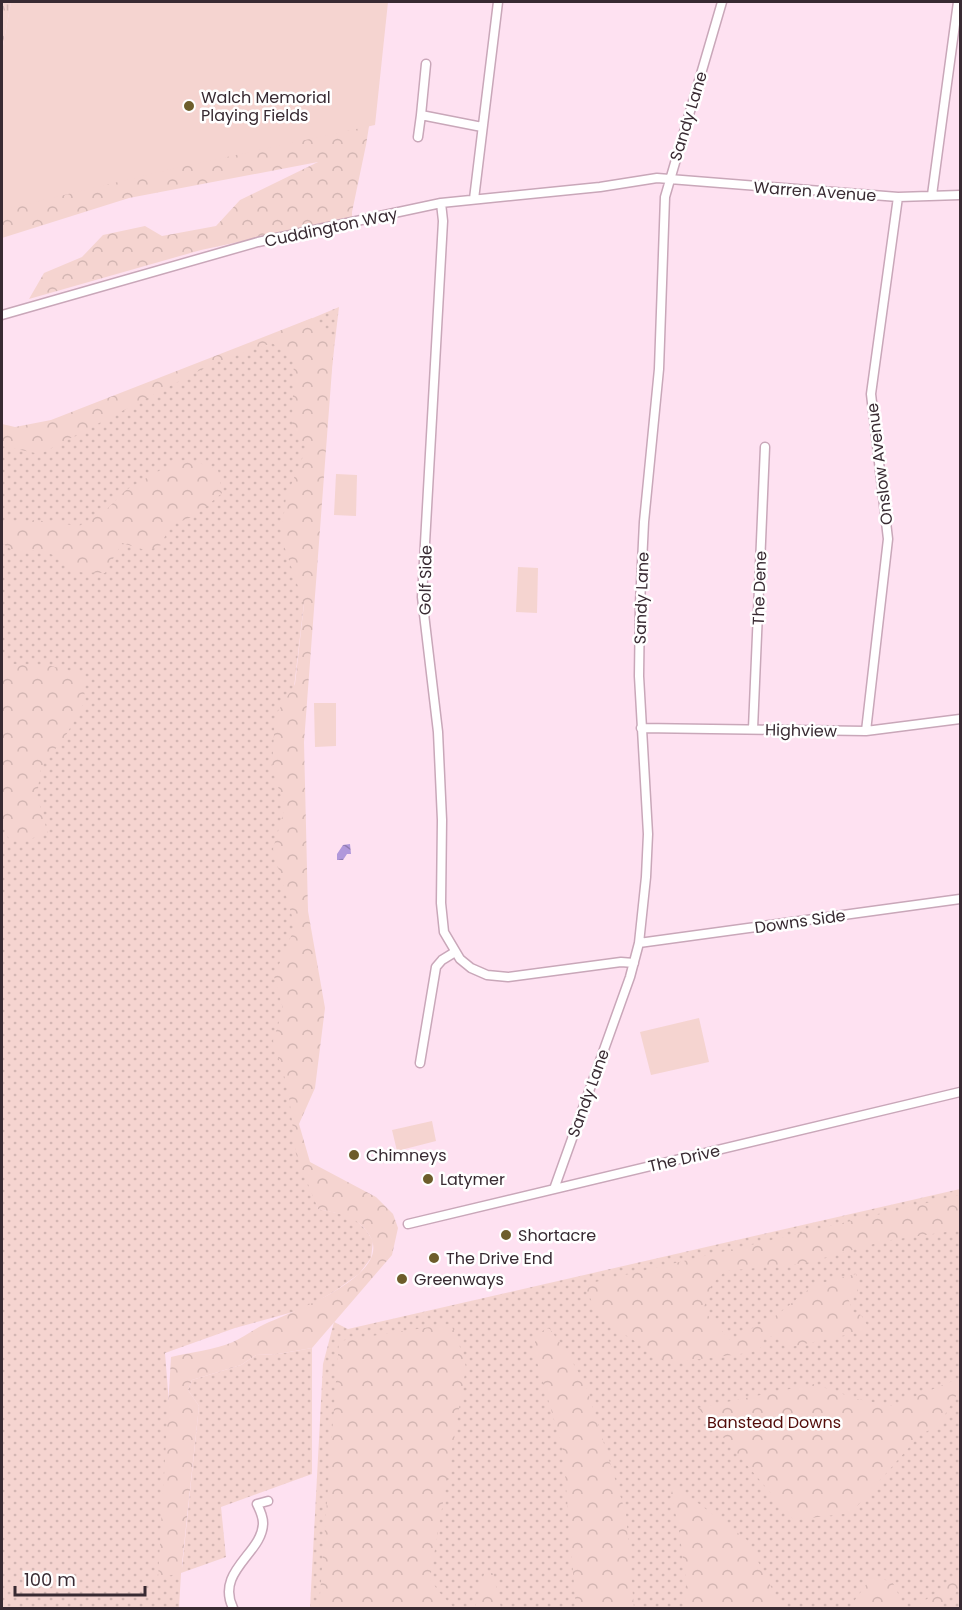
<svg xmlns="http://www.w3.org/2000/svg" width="962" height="1610" viewBox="0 0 962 1610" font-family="Poppins,sans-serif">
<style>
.grass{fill:url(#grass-dots)}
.forest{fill:url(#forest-crowns)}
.park{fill:url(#park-tufts)}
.garden{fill:#f5d4d0}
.water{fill:url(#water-waves)}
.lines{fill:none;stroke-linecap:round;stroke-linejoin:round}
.street-casing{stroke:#c9a7b9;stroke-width:11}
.street{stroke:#fff;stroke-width:8}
.poi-dot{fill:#6d5d2b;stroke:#fff;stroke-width:2}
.labels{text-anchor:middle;stroke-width:5;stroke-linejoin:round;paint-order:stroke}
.poi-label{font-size:16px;fill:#382a32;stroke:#fff;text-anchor:start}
.street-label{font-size:16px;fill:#382a32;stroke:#fff}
.park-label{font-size:16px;fill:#530c0a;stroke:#fff}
</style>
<defs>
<pattern id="grass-dots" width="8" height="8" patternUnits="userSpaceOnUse" patternTransform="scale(1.5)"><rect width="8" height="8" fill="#f5d4d0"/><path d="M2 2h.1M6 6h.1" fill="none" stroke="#d3b6b3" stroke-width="1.8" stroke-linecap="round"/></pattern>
<pattern id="forest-crowns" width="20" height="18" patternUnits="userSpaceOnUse" patternTransform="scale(1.5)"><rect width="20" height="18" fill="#f5d4d0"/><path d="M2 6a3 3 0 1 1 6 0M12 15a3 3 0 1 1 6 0" fill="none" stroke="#d3b6b3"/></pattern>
<pattern id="park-tufts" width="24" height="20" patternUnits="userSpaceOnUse" patternTransform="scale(1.5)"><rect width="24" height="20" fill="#f5d4d0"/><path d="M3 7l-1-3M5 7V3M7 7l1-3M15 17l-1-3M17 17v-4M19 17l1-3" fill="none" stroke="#d3b6b3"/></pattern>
<pattern id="water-waves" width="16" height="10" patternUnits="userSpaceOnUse" patternTransform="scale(1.5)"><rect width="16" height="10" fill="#b198db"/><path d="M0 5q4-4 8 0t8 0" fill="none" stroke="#917cb2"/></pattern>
</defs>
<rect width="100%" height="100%" fill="#fee1f1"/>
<path class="grass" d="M 339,307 L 291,713 L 314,987 L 293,1119 L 318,1209 L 352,1216 L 366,1230 L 373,1241 L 371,1258 L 359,1274 L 335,1291 L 304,1309 L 235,1328 L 165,1353 L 182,1568 L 199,1406 L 188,1390 L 192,1380 L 241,1365 L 256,1355 L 278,1354 L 312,1348 L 312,1474 L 221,1507 L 226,1557 L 181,1573 L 179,1608 L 2,1608 L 2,437 L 23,440 Z
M 960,1189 L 960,1608 L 310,1608 L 323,1364 L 334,1322 L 348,1329 Z"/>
<path class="forest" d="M 375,89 L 366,145 L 352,212 L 352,218 L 201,250 L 29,299 L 44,273 L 82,257 L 103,235 L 145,226 L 162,236 L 216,226 L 240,200 L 318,162 L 129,198 L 2,238 L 2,171 Z
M 312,318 L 334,343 L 304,742 L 308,911 L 325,1008 L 315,1088 L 299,1124 L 310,1162 L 376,1197 L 393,1214 L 398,1228 L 392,1255 L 312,1348 L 278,1354 L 256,1355 L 241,1365 L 192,1380 L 188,1390 L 199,1406 L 181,1573 L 158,1578 L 171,1357 C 191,1352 214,1350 233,1342 C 244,1337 254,1329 265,1324 C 289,1313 390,1277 371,1238 C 360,1216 340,1214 318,1209 L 296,1154 L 288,1088 L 273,1041 L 283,1009 L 274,976 L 295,927 L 273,849 L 285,807 L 272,769 L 275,716 L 295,684 L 304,604 L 281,537 L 286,497 L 307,447 L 292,429 L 294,358 L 272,343 L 214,363 L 40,454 L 2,446 L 2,424 L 15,427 L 51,420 Z
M 192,460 L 218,470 L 222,493 L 195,516 L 170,525 L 161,545 L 148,551 L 122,543 L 105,573 L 74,572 L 60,557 L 37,550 L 16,553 L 2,543 L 2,524 L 35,520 L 79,526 L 105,511 L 126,490 L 176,461 Z
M 2,657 L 12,664 L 47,665 L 83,674 L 85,701 L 65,737 L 41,767 L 37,796 L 48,834 L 29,839 L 9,840 L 2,816 Z
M 960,1195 L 960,1230 L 884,1241 L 806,1263 L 725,1271 L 712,1284 L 703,1310 L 730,1340 L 777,1315 L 814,1285 L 856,1274 L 858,1291 L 848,1298 L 853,1312 L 861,1315 L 867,1325 L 865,1330 L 860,1332 L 786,1348 L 775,1336 L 765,1337 L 760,1349 L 748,1353 L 669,1363 L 602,1320 L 583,1285 Z
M 450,1324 L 456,1334 L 466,1367 L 430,1579 L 439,1592 L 454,1608 L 319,1608 L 339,1341 Z
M 549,1328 L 568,1354 L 586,1386 L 626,1514 L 634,1608 L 576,1608 L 563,1450 L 535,1355 L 535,1334 Z
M 960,1378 L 960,1389 L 939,1425 L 920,1435 L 851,1513 L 794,1520 L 698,1408 L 814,1384 L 857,1399 L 892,1406 Z
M 674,1485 L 747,1540 L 782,1608 L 684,1608 L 687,1583 L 678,1525 L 671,1494 Z
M 493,1573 L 501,1608 L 475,1608 L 484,1574 Z
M 871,1578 L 892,1581 L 905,1608 L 849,1608 Z
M 957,1578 L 960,1580 L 960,1589 L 935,1608 L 914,1608 Z"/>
<path class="park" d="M 2,2 L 11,2 L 2,51 Z"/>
<path class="garden" d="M 11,2 L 388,2 L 375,125 L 180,167 L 2,210 L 2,51 Z
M 336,474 L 357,475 L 356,516 L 334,515 Z
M 518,567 L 538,568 L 537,613 L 516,612 Z
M 314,703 L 336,703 L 336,746 L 315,747 Z
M 699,1018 L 709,1062 L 651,1075 L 640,1032 Z
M 432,1121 L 436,1141 L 397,1151 L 392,1130 Z"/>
<path class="water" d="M 350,844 L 351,854 L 347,854 L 343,860 L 337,860 L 337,854 L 343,845 Z"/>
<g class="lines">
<defs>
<path id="street" d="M 426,64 L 421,115 L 482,127
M 418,137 L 421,115
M 932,195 L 958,2
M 474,199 L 498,2
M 441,203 L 443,221 L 422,597 L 438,732 L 442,820 L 441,903 L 444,932 L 460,959 L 471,968 L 487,975 L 508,977 L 621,962 L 634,963
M 2,315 L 258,242 L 441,203 L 600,187 L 657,178 L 898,197 L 960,195
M 641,728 L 866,731 L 960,719
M 753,729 L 765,447
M 866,731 L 888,539 L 871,394 L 898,197
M 639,943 L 960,899
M 420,1063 L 436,967 L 442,960 L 455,952
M 554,1189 L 630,977 L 639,943 L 646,877 L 648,834 L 639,676 L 640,604 L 644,522 L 659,369 L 665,197 L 722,2
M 408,1224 L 960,1092
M 233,1608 C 215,1571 263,1553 263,1523 C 263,1516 260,1510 257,1504 L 268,1501"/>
</defs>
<use href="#street" class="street-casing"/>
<use href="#street" class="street"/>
</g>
<g class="poi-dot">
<circle cx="189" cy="106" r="6"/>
<circle cx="354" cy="1155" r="6"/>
<circle cx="428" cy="1179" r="6"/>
<circle cx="506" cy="1235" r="6"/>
<circle cx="434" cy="1258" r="6"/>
<circle cx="402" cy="1279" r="6"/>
</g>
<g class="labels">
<g class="poi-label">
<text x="201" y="103">Walch Memorial<tspan x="201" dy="18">Playing Fields</tspan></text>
<text x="366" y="1161">Chimneys</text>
<text x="440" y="1185">Latymer</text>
<text x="518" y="1241">Shortacre</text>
<text x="446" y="1264">The Drive End</text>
<text x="414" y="1285">Greenways</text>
</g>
<g class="street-label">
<text transform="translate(688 116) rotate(-73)" y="6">Sandy Lane</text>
<text transform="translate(815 191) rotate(4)" y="6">Warren Avenue</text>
<text transform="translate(331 227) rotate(-12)" y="6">Cuddington Way</text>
<text transform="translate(879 464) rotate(-97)" y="6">Onslow Avenue</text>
<text transform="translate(425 580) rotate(-89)" y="6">Golf Side</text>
<text transform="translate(759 588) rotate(-88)" y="6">The Dene</text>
<text transform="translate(641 598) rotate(-88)" y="6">Sandy Lane</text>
<text transform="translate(801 730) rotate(1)" y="6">Highview</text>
<text transform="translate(800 921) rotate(-8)" y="6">Downs Side</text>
<text transform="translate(588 1093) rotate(-70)" y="6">Sandy Lane</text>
<text transform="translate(684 1158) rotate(-13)" y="6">The Drive</text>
</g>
<g class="park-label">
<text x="774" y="1428">Banstead Downs</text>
</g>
</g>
<rect width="962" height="1610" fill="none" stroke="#382a32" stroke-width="6"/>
<path d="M15 1586v9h130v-9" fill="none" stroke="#382a32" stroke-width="3"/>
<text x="24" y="1586" font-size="18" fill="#382a32" stroke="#ffffff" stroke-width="4.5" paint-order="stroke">100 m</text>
</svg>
